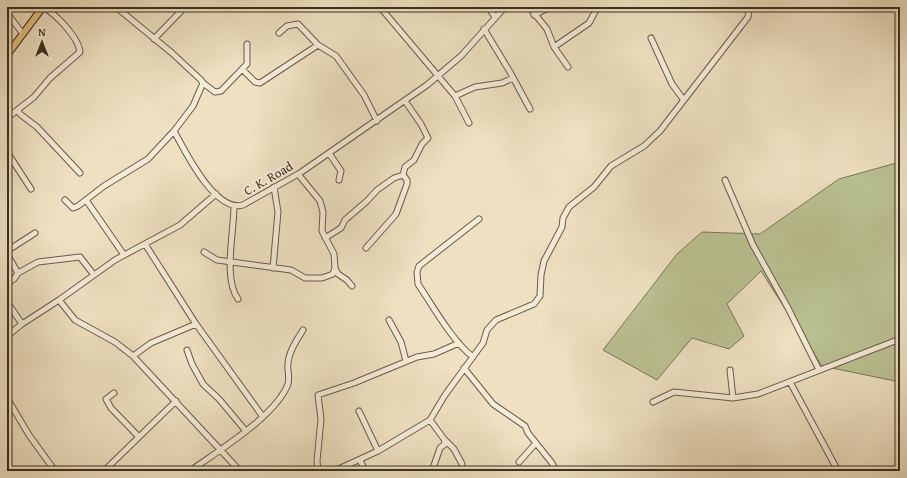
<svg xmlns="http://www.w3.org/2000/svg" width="907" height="478" viewBox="0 0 907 478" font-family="'Gentium Book Plus',serif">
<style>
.green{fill:#bac292;stroke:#7a785b}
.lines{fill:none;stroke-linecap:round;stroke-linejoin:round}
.minor-casing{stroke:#685b4b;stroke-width:7}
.major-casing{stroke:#3b2f24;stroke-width:8}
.minor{stroke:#f4ebd7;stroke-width:5}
.major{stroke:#e7c080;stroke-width:6}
.labels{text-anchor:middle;stroke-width:4;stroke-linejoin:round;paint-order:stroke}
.street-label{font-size:13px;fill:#3b2f24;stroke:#f4ebd7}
</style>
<rect width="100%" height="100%" fill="#eee0c1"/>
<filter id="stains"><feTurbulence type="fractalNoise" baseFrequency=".005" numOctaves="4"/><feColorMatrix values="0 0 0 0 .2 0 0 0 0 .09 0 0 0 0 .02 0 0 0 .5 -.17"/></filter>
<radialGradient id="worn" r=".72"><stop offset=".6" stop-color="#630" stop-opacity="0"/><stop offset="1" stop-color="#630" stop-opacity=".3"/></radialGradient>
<path class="green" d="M 900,162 L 900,382 L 822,366 L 761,271 L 727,304 L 744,336 L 729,349 L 692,338 L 657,380 L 603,350 L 677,254 L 702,232 L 760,234 L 839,179 Z"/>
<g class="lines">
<defs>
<path id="minor" d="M 116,7 L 172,53 L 201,80 L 203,83 L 193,106 L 174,131 C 185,151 215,213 243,205 L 300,173 L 427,85 L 461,56 L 505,7
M 380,7 L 455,96 L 475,87 L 502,83 L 513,78
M 488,7 L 495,17
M 529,7 L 547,29 L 554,47 L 568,67
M 7,13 L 23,34
M 534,15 L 550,7
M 484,29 L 510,72 L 530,109
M 279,33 L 287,26 L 298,24 L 318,45 L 336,56 L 364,95 L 377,121
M 651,38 L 672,84 L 683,99
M 154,39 L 185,7
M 554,47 L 589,23 L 595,12
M 243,70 L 255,82 L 260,83 L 318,45
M 203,83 L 215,92 L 221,91 L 247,64 L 247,44
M 455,96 L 469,123
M 18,110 L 20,114 L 37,127 L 80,173
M 7,118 L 34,97 L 50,78 L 80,52 C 79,38 55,13 43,7
M 7,152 L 31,189
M 329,153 L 341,171 L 339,180
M 298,174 L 320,201 L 323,212 L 322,231 L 334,254 L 335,268 L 338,274 L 347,280 L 352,286
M 725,180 L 753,245 L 788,308 L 819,370
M 65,200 L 73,208 L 78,206 L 104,186 L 148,159 L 174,131
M 86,200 L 124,255
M 234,206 C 234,232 223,279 238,299
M 325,238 L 341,228 L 345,220 L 367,201 L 377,190 L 394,178 L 403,175 L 405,167 L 414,160 L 422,144 L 428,138 L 421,124 L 405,101
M 145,244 L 196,324 L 263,417
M 366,248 L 396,214 L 407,184 L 407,180 L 403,175
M 7,251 L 35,233
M 204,252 L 217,260 L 291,270 L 305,278 L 322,278 L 333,274 L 335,268
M 7,254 L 18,273 L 14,279 L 7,284
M 273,268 L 278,212 L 274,187
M 18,273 L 38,262 L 80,257 L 94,275
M 59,300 L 75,320 L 115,342 L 133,356 L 240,471
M 7,302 L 22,324
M 389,320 L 401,342 L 406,361
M 7,336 L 22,324 L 59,300 L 115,260 L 180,225 L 216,194
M 187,350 L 192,364 L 203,384 L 219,399 L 245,430
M 133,356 L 151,343 L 196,324
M 473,357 C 453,342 432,305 418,284 L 417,272 L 419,266 L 479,219
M 464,368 L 493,404 L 525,426 L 528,433 L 552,463 L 556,471
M 730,370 L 733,398
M 790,382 L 838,471
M 114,393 L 106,399 L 111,408 L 139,437
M 7,398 L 29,435 L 55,471
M 653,402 L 674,392 L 733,398 L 758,394 L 900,339
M 359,411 L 378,451
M 430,420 L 444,439 L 445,444 L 440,448 L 432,471
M 444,439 L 454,449 L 462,464
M 360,460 L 365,471
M 519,462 L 536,443
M 103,471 L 104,469 L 107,468 L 176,401
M 190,471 C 218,451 276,416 288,384 C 290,378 287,370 288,363 C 289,351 297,340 303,330
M 318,471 L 317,461 L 321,419 L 318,395 L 354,383 L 417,357 L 434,354 L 459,343
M 334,471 L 378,451 L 430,420 L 445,395 L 483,343 L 487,330 L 496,320 L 534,304 L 540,296 L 541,275 L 544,261 L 562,227 L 563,218 L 569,207 L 594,187 L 611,166 L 644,146 L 660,131 L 748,17 L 749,7"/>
<path id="major" d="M 7,55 L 43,7"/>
</defs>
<use href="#minor" class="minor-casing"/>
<use href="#major" class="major-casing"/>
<use href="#minor" class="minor"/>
<use href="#major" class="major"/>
</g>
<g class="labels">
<g class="street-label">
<text transform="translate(268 178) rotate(-30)" y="5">C. K. Road</text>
</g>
</g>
<rect width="907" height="478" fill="none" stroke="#eee0c1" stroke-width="24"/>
<rect x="8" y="8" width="891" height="462" fill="none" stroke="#3b2f24" stroke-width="2"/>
<rect x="12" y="12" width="883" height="454" fill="none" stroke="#3b2f24"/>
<g transform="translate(42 42)" stroke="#f4ebd7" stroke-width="3" paint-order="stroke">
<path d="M0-3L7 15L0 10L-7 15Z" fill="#3b2f24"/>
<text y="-6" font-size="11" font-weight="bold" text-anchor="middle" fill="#3b2f24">N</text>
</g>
<rect width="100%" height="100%" filter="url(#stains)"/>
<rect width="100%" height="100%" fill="url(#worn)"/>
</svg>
